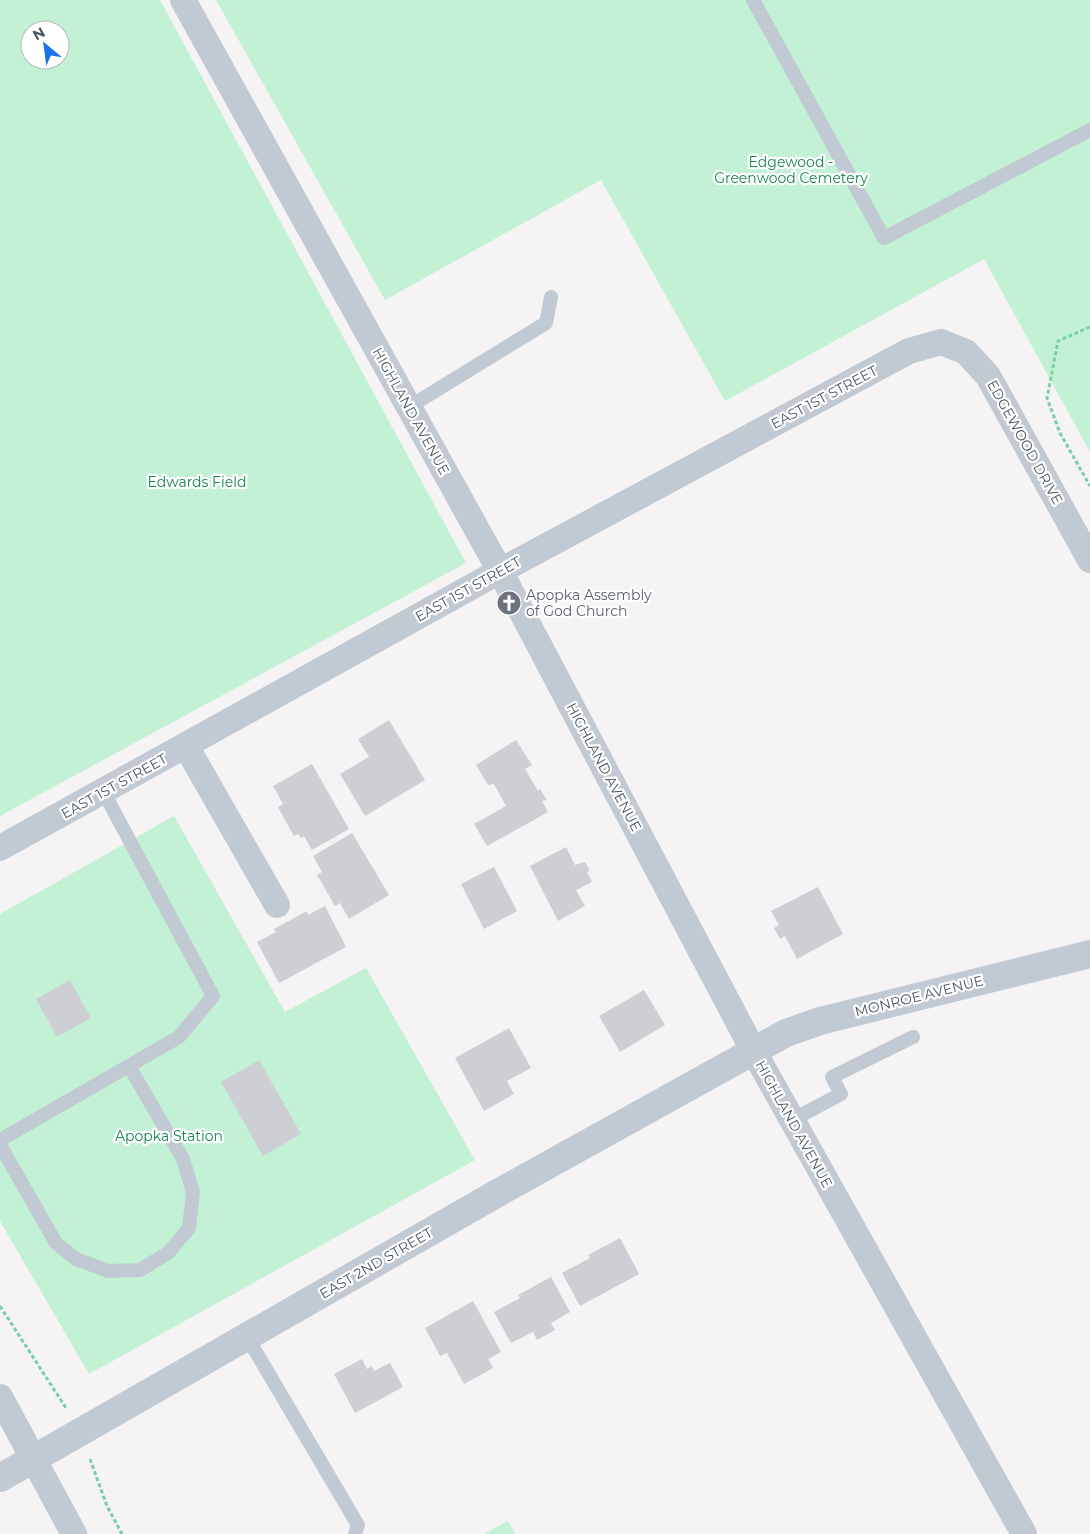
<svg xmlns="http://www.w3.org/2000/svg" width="1090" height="1534" viewBox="0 0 1090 1534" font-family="Montserrat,sans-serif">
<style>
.green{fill:#c3f1d5;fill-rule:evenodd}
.building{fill:#cdcfd5}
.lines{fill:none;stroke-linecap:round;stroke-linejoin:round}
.path{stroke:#7ad0a6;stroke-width:3;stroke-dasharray:4 2.5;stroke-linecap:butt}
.service{stroke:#c1cad2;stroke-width:14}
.minor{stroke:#c1cad2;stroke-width:26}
.tertiary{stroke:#c1cad2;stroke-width:28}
.labels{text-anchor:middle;stroke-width:4.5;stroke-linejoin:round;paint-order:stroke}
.park-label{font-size:14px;fill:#17864f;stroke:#fff}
.street-label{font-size:14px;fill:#4a5661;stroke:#fff}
.worship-label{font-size:14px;fill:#5b616d;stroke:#fff;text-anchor:start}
</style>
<rect width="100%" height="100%" fill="#f5f3f3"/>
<path class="green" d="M 0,0 L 160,0 L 466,563 L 0,816 ZM 30,30 L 60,30 L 60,60 L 30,60 Z
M 216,0 L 1090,0 L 1090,452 L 984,259 L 725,401 L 601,180 L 385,300 Z
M 174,816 L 285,1012 L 366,968 L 475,1160 L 89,1374 L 0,1221 L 0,914 Z
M 508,1521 L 515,1534 L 484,1534 Z"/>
<path class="building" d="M 389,720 L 425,780 L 365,816 L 340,774 L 369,757 L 358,739 Z
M 516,740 L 532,765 L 525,769 L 538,791 L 540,789 L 547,800 L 542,801 L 548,812 L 487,846 L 474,824 L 506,806 L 494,784 L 488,785 L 476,765 Z
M 312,764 L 349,829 L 312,850 L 304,836 L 301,838 L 298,834 L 294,836 L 278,807 L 283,804 L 273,786 Z
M 352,833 L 389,895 L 349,919 L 340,903 L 335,906 L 317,875 L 322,872 L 313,856 Z
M 566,847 L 575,865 L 585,862 L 590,871 L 587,872 L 592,882 L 576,890 L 585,906 L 558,921 L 530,866 Z
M 494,867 L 517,911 L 484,929 L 461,884 Z
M 818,887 L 843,934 L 797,959 L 785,936 L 780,939 L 774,928 L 779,925 L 771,911 Z
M 325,906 L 346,947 L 279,983 L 257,942 L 276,932 L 274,929 L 307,911 L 308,915 Z
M 70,980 L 91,1018 L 57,1037 L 36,999 Z
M 644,990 L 665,1025 L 620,1052 L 599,1016 Z
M 509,1028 L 531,1068 L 507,1081 L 514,1094 L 484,1111 L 455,1058 Z
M 259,1060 L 301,1134 L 263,1156 L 221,1082 Z
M 620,1238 L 639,1274 L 580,1306 L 562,1273 L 590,1258 L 588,1255 Z
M 551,1277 L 570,1312 L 551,1323 L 555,1330 L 537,1340 L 533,1332 L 511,1343 L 494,1312 L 520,1298 L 518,1295 Z
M 473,1301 L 501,1352 L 488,1359 L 493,1368 L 464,1384 L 447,1353 L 440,1356 L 425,1328 Z
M 362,1359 L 367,1369 L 372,1366 L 374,1371 L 390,1363 L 403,1387 L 355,1413 L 334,1374 Z"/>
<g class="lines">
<path class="path" d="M 1090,327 L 1058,341 L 1047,398 L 1060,433 L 1090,486
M 0,1306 L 66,1408
M 90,1459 L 107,1506 L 122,1534"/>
<path class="service" d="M 753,0 L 884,238 L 1090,130
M 409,407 L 546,323 L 551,297
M 792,1120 L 841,1094 L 832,1077 L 913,1037
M 0,1140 L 179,1037 L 213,996 L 103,791
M 0,1145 L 56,1243 L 76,1259 L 108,1271 L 140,1270 L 168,1253 L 189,1228 L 193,1192 L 183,1159 L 129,1066
M 247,1337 L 358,1525 L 355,1534"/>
<path class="minor" d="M 183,0 L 500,571 L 753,1050 L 1024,1534
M 186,746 L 277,905
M 0,848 L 500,571 L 909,351 L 941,342 L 966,352 L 988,376 L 1090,560
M 0,1397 L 74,1534"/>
<path class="tertiary" d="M 0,1478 L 496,1194 L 786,1033 L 820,1021 L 1090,954"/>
</g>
<defs>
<symbol id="church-disc" viewBox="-11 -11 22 22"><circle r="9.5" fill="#6b7280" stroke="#fff"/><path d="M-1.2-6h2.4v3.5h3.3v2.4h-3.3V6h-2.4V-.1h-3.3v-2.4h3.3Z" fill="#fff"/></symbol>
</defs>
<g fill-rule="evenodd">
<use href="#church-disc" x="495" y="589" width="28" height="28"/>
</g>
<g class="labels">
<g class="park-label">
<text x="791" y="167">Edgewood -<tspan x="791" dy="16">Greenwood Cemetery</tspan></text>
<text x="197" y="487">Edwards Field</text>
<text x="169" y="1141">Apopka Station</text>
</g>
<g class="street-label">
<text transform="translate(824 397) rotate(-28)" y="5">EAST 1ST STREET</text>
<text transform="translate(411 411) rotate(61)" y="5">HIGHLAND AVENUE</text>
<text transform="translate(1025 442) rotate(61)" y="5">EDGEWOOD DRIVE</text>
<text transform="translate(468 589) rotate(-29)" y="5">EAST 1ST STREET</text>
<text transform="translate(604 767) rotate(62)" y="5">HIGHLAND AVENUE</text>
<text transform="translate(114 786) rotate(-29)" y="5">EAST 1ST STREET</text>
<text transform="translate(919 996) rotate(-14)" y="5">MONROE AVENUE</text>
<text transform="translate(794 1124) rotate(61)" y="5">HIGHLAND AVENUE</text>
<text transform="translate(376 1263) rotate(-30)" y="5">EAST 2ND STREET</text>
</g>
<g class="worship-label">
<text x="526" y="600">Apopka Assembly<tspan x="526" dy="16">of God Church</tspan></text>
</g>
</g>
<g transform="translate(45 45) rotate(331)"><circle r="24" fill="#ffffff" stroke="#b7bbc0"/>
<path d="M0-4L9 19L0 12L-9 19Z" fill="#1a73e8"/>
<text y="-8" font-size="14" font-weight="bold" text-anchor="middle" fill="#4a5661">N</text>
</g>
</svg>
